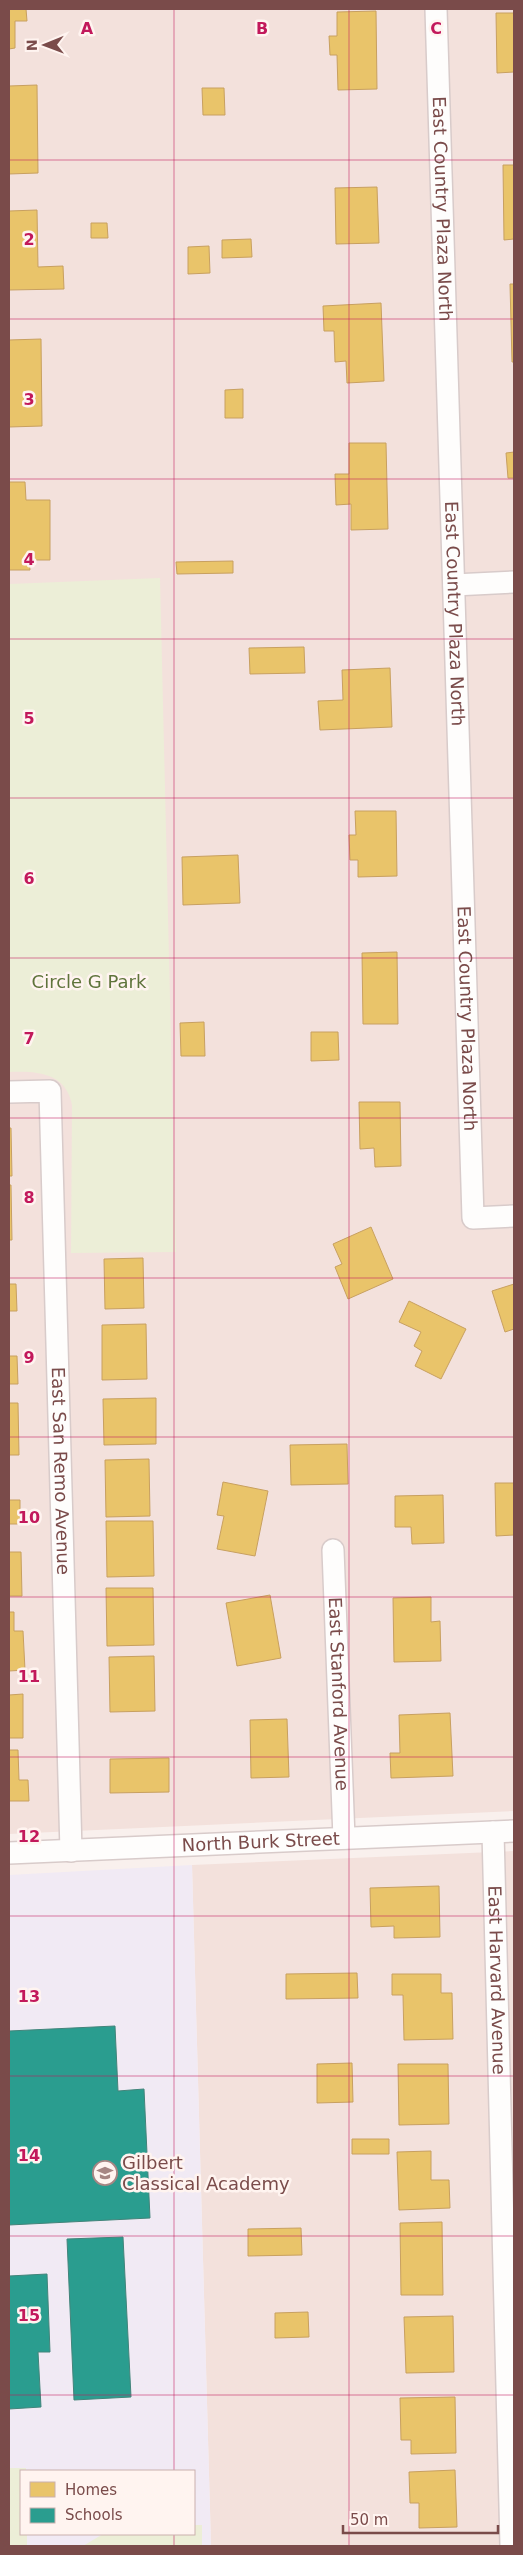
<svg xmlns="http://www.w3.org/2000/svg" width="523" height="2555" viewBox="0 0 523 2555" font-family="'DejaVu Sans',sans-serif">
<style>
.residential{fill:#f3e1dc}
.education{fill:#f1eaf4;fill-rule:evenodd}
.green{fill:#eceed7}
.homes{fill:#e9c46a;stroke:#c8a060}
.schools{fill:#2a9d8f;stroke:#42847a}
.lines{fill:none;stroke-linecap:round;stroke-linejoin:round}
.minor-casing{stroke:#d8cbca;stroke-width:24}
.minor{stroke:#fefdfc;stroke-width:21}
.grid{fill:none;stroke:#c2185b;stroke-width:1;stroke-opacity:0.55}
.labels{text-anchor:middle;stroke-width:5;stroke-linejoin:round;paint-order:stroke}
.street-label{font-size:18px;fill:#7a4b4a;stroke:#fff4f0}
.park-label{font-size:18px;fill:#5f743b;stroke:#fff4f0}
.poi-label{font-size:18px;fill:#7a4b4a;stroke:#fff4f0;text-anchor:start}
.grid-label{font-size:16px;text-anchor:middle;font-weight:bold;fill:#c2185b;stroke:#fff4f0;stroke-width:5;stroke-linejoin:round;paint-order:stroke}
</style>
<rect width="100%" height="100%" fill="#f9f0ed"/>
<path class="residential" d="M 9,9 L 514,9 L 514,1811 L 9,1834 Z
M 514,1851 L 514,2546 L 211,2546 L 192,1865 Z"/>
<path class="education" d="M 192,1865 L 211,2546 L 9,2546 L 9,1875 ZM 21,2471 L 194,2471 L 194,2534 L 21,2534 Z"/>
<path class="green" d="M 160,578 L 176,1252 L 71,1253 L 72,1105 C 66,1072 36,1071 9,1072 L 9,584 Z
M 9,2468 L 26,2468 L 26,2471 L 21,2471 L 21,2534 L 27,2534 L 27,2546 L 9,2546 Z
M 194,2525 L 202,2525 L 202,2546 L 83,2546 L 103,2534 L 194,2534 Z"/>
<path class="homes" d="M 9,9 L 26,9 L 27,21 L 15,21 L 15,48 L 9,49 Z
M 376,11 L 377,89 L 338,90 L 337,55 L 330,55 L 329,36 L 337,36 L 337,12 Z
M 496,13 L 514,13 L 514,72 L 497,73 Z
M 37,85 L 38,173 L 9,174 L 9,86 Z
M 202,88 L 224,88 L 225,115 L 203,115 Z
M 503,165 L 514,165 L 514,239 L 504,240 Z
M 377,187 L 379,243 L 336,244 L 335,188 Z
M 37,210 L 38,267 L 63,266 L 64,289 L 9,290 L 9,211 Z
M 91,223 L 107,223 L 108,238 L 91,238 Z
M 251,239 L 252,257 L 222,258 L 222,240 Z
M 209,246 L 210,273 L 188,274 L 188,247 Z
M 510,284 L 514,284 L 514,362 L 512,362 Z
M 381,303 L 384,381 L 347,383 L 346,361 L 335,362 L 334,331 L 324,331 L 323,306 Z
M 41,339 L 42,426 L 9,427 L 9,340 Z
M 243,389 L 243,418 L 225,418 L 225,390 Z
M 349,443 L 386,443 L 388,529 L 351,530 L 351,504 L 336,505 L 335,474 L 349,474 Z
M 514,452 L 514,478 L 508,478 L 506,453 Z
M 9,482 L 25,482 L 26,500 L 50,500 L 50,560 L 29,560 L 30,570 L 9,570 Z
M 233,561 L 233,573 L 177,574 L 176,562 Z
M 304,647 L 305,673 L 250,674 L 249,648 Z
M 390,668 L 392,727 L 320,730 L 318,701 L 343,700 L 342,670 Z
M 355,811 L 396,811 L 397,876 L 358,877 L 358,860 L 350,860 L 349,835 L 356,835 Z
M 238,855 L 240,903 L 183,905 L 182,857 Z
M 397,952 L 398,1024 L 363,1024 L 362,953 Z
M 204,1022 L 205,1056 L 181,1056 L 180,1023 Z
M 311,1032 L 338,1032 L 339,1060 L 311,1061 Z
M 359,1102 L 400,1102 L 401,1166 L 375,1167 L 374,1148 L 360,1149 Z
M 9,1128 L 11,1128 L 12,1176 L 9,1176 Z
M 9,1185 L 11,1185 L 12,1240 L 9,1240 Z
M 371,1227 L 393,1279 L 348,1299 L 335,1267 L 342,1264 L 333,1244 Z
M 143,1258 L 144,1308 L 105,1309 L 104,1259 Z
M 9,1284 L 16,1284 L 17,1311 L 9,1311 Z
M 514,1284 L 514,1329 L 505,1332 L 492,1291 Z
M 409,1301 L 466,1329 L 441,1379 L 415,1366 L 422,1351 L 414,1346 L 421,1332 L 399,1322 Z
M 146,1324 L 147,1379 L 102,1380 L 102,1325 Z
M 9,1356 L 17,1356 L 18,1384 L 9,1384 Z
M 156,1398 L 156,1444 L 104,1445 L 103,1399 Z
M 9,1403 L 18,1403 L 19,1455 L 9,1455 Z
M 347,1444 L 348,1484 L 291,1485 L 290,1445 Z
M 149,1459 L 150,1516 L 106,1517 L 105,1460 Z
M 9,1474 L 9,1500 L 20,1500 L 20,1524 L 9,1524 Z
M 223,1482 L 268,1491 L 255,1556 L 217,1549 L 224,1516 L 217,1515 Z
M 495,1483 L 514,1483 L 514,1535 L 496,1536 Z
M 443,1495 L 444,1543 L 412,1544 L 411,1527 L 395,1527 L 395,1496 Z
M 106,1521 L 153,1521 L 154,1576 L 107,1577 Z
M 9,1552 L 21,1552 L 22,1596 L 9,1596 Z
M 106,1588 L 153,1588 L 154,1645 L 107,1646 Z
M 270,1595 L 281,1658 L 237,1666 L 226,1603 Z
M 431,1597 L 431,1622 L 440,1621 L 441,1661 L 394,1662 L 393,1598 Z
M 9,1612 L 14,1612 L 14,1631 L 23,1631 L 25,1670 L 9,1671 Z
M 154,1656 L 155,1711 L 110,1712 L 109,1657 Z
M 23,1694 L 23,1738 L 9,1738 L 9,1695 Z
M 450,1713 L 453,1776 L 391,1778 L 390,1753 L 400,1753 L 399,1715 Z
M 287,1719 L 289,1777 L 251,1778 L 250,1720 Z
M 9,1750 L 18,1750 L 19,1780 L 28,1780 L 29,1801 L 9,1801 Z
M 169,1758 L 169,1792 L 110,1793 L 110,1759 Z
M 439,1886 L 440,1937 L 394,1938 L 394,1926 L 371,1927 L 370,1888 Z
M 357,1973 L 358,1998 L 286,1999 L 286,1974 Z
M 392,1974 L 441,1974 L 441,1993 L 452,1993 L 453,2039 L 404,2040 L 403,1995 L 392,1995 Z
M 352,2063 L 353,2102 L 317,2103 L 317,2064 Z
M 398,2064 L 448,2064 L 449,2124 L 399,2125 Z
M 352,2139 L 389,2139 L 389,2154 L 352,2154 Z
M 431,2151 L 431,2180 L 449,2180 L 450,2208 L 399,2210 L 397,2152 Z
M 442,2222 L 443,2295 L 401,2295 L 400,2223 Z
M 301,2228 L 302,2255 L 248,2256 L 248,2229 Z
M 308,2312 L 309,2337 L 275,2338 L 275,2313 Z
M 453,2316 L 454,2372 L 406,2373 L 404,2317 Z
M 455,2397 L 456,2453 L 411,2454 L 411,2440 L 401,2440 L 400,2398 Z
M 455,2470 L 457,2527 L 419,2528 L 419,2503 L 410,2503 L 409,2472 Z"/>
<path class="schools" d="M 115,2026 L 118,2091 L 144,2089 L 150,2218 L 9,2225 L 9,2031 Z
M 123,2237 L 131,2397 L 74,2400 L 67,2239 Z
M 47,2274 L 50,2352 L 38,2352 L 41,2407 L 9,2409 L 9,2276 Z"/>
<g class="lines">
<defs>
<g id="minor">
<path id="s1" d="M 436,9 L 473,1218 L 514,1216"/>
<path d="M 454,585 L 514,582"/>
<path id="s2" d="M 9,1092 L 50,1091 L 71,1851"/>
<path id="s3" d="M 333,1550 L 344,1838"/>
<path id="s4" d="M 493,1832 L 511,2546"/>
<path id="s5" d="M 9,1853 L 514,1831"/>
</g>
</defs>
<use href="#minor" class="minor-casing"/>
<use href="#minor" class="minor"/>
</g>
<path class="grid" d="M 174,9 L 174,2471M 349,9 L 349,2546M 9,160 L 514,160M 9,319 L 514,319M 9,479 L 514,479M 9,639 L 514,639M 9,798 L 514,798M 9,958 L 514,958M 9,1118 L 514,1118M 9,1278 L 514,1278M 9,1437 L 514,1437M 9,1597 L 514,1597M 9,1757 L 514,1757M 9,1916 L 514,1916M 9,2076 L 514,2076M 9,2236 L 514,2236M 9,2395 L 514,2395M 174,2534 L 174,2546"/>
<defs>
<symbol id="school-ring" viewBox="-11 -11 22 22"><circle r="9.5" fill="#fff4f0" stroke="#a68583" stroke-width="1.5"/><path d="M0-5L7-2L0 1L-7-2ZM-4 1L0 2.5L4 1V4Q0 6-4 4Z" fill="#a68583"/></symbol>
</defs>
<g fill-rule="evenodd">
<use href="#school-ring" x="91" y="2159" width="28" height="28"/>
</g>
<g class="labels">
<g class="street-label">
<text dy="6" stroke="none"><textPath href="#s1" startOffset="200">East Country Plaza North</textPath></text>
<text dy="6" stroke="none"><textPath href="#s1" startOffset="605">East Country Plaza North</textPath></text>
<text dy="6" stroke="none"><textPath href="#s1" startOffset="1010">East Country Plaza North</textPath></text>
<text dy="6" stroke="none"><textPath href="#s2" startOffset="421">East San Remo Avenue</textPath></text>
<text dy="6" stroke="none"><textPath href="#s3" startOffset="144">East Stanford Avenue</textPath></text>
<text dy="6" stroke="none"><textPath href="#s5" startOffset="252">North Burk Street</textPath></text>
<text dy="6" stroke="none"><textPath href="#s4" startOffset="148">East Harvard Avenue</textPath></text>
</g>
<g class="park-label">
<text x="89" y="988">Circle G Park</text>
</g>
<g class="poi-label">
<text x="122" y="2169">Gilbert<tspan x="122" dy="21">Classical Academy</tspan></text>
</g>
</g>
<g class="grid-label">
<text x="87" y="34">A</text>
<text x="262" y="34">B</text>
<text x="436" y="34">C</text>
<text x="29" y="245">2</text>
<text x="29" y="405">3</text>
<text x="29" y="565">4</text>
<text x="29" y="724">5</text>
<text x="29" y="884">6</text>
<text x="29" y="1044">7</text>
<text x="29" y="1203">8</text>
<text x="29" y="1363">9</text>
<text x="29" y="1523">10</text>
<text x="29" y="1682">11</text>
<text x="29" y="1842">12</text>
<text x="29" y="2002">13</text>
<text x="29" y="2161">14</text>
<text x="29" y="2321">15</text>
</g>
<rect width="523" height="2555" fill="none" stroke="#7a4b4a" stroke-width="20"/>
<rect x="20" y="2470" width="175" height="65" fill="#fff4f0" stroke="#cab0ae"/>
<rect x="30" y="2482" width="25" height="15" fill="#e9c46a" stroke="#cab0ae"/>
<text x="65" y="2495" font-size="15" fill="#7a4b4a">Homes</text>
<rect x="30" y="2508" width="25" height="15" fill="#2a9d8f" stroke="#cab0ae"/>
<text x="65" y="2520" font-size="15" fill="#7a4b4a">Schools</text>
<g transform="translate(45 45) rotate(269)" stroke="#fff4f0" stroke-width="4" paint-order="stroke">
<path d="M0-4L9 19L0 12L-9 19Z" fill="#7a4b4a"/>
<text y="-8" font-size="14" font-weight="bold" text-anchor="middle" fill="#7a4b4a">N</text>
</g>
<path d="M343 2525v8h155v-8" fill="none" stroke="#7a4b4a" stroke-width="2.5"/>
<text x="350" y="2525" font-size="15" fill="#7a4b4a" stroke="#fff4f0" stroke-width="4" paint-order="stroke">50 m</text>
</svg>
